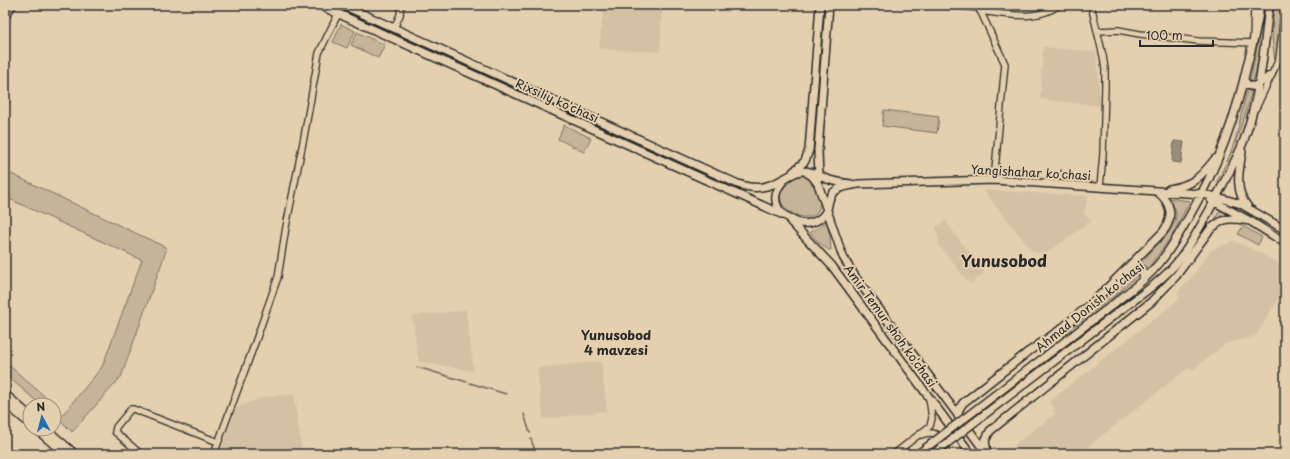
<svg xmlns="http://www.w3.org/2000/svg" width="1290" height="459" viewBox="0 0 1290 459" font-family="'Playpen Sans',sans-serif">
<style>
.built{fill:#d4c1a3}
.green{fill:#c6b499;stroke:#787062}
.water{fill:#9a8e7a;stroke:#6e665a}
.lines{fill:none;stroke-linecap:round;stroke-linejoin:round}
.stream{stroke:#6e665a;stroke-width:1.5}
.minor-casing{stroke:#2b2b2b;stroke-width:8}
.major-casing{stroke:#2b2b2b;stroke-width:10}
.minor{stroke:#e4cfae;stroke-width:5.5}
.major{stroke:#e4cfae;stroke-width:7}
.major-bridge-casing{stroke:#2b2b2b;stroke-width:10;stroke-linecap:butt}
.major-bridge{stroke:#e4cfae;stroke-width:7}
.labels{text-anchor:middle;stroke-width:4;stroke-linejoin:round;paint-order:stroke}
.street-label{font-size:12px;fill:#2b2b2b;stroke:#e4cfae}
.neighbourhood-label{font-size:13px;font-weight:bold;fill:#2b2b2b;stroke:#e4cfae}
.district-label{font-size:16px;font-weight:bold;fill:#2b2b2b;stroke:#e4cfae}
</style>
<rect width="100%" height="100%" fill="#e4cfae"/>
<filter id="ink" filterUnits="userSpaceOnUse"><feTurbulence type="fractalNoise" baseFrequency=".025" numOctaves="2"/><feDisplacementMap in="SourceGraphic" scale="8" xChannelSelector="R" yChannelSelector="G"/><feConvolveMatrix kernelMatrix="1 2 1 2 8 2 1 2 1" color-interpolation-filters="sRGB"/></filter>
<g filter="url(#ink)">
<path class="built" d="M 604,5 L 662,7 L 660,52 L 599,49 Z
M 984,5 L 1051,5 L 1050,10 L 1028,13 L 984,10 Z
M 1043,47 L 1096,52 L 1101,106 L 1040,99 Z
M 983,190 L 1088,196 L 1084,213 L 1091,221 L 1045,254 L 1033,252 Z
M 945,221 L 985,273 L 970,284 L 939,245 L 936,227 Z
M 1234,241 L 1258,252 L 1285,266 L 1285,287 L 1256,336 L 1225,344 L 1192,370 L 1188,368 L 1081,452 L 1081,454 L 1019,454 L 1013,446 L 1055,414 L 1053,411 L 1055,408 L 1049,402 L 1179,299 L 1178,292 L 1194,274 L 1211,250 Z
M 466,310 L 474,372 L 469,370 L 419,362 L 412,316 Z
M 601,361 L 607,411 L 543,419 L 537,368 Z
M 294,394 L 302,454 L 220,454 L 235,408 L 264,397 Z"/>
<path class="green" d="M 1263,5 L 1265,5 C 1263,31 1260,56 1253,82 L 1252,83 L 1250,80 L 1258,42 Z
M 1274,5 L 1282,5 L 1277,56 L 1275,61 L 1272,38 Z
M 341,24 L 355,31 L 347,48 L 333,42 Z
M 357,32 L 385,45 L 378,58 L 351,45 Z
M 1247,90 L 1249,92 L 1252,91 L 1243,121 L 1233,149 L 1217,182 L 1228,160 L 1236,137 Z
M 884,110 L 939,117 L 937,133 L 882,126 Z
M 564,125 L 591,138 L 584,152 L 558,139 Z
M 5,171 L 167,248 L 121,377 L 72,432 L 59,419 L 102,367 L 142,260 L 5,197 Z
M 800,175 L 807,176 C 814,183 820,194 820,204 C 818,231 769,211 783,189 C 787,183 793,178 800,175 Z
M 1167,198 L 1190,201 L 1171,237 L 1147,270 L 1144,266 L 1140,264 C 1147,257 1153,249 1159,243 C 1173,228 1185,215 1167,198 Z
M 1220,210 L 1223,210 L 1233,215 L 1222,216 L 1214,221 Z
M 826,221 L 830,236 L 831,250 L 829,250 C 821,245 815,240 810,232 L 820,227 Z
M 1243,226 L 1262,237 L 1258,245 L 1238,234 Z
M 1134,270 L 1137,270 L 1138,271 L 1138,275 L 1118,293 L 1055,341 L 1092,310 Z
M 5,362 L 58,408 L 54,412 L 54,405 L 41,405 L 5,374 Z"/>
<path class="water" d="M 1174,141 L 1184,142 L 1181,163 L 1172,162 Z"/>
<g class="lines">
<path class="stream" d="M 417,367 L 467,382
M 470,383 L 506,394
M 524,414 L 530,433
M 531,439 L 535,451"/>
<defs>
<path id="minor" d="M 949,5 L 979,8 L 1005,64 L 994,180
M 1091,5 L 1103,56 L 1105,69 L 1105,88 L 1103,154 L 1100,187
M 980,11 C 1007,14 1036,22 1059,5
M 394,28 L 400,15 L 401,5
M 1098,31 L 1118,30 L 1140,34 L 1199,41 L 1253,43 L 1254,5
M 1256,108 L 1279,59 L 1285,5
M 921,435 C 936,429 947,438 946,454
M 141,454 L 115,432 L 116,427 L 131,409 L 133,409 L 218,442
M 214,454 L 256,340 L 278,277 L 286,227 L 304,137 L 319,53 L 338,14
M 894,454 L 930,426 L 932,418 L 929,398"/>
<path id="major" d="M 319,5 L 801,223 C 811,225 823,220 827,209 C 829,203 828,197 834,192 C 840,186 850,186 858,184 L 994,180 L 1202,194 L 1217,197 L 1241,204 L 1285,230
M 343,5 L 738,184 C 755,190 768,188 783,179 C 790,176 795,171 803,171 C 814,171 820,177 830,180 C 837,182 844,183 851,184
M 5,16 L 12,5
M 1244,80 C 1252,94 1262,81 1271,75
M 1242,152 C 1239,171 1234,191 1248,207
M 793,172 L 805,161 L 809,150 L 820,5
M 806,172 L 812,176 L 818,184 L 843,257 L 856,278 L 987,454
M 819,178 L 818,150 L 829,5
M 784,180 C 774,191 772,204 784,215
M 1169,189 C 1193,185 1200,178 1215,159
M 1211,200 L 1250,221 L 1285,243
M 791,222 L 832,266 L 971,454
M 1209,231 C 1224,216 1230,218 1250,221
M 1129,266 C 1139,264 1145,270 1143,280
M 1111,306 C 1128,292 1147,279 1161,261 C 1172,247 1181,231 1190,215 C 1219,164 1235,119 1248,62 C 1253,43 1258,24 1260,5
M 1117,313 C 1135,299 1157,285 1173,267 C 1188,251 1198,230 1209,211 C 1221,187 1235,164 1244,140 C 1260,96 1264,51 1269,5
M 5,394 L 30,416
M 5,403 L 30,424
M 958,416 L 959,409 L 963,403 L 1028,352 L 1061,329 L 1094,301 L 1163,232 C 1174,217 1172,202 1156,191
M 36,429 L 65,454
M 46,429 L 75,454
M 987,452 L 985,441 L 990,431 L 1151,302 L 1176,276 L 1211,228"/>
</defs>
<use href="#minor" class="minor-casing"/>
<use href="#major" class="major-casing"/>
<use href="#minor" class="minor"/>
<use href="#major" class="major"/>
<defs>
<path id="major-bridge" d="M 918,454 L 1111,306
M 933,454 L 1117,313"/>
</defs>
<use href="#major-bridge" class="major-bridge-casing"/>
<use href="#major-bridge" class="major-bridge"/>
</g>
</g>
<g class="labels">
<g class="street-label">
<text transform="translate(557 101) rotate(24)" y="4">Rixsiliy ko'chasi</text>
<text transform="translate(1031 173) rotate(3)" y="4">Yangishahar ko'chasi</text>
<text transform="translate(1090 307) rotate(-39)" y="4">Ahmad Donish ko'chasi</text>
<text transform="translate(890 326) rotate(54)" y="4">Amir Temur shoh ko'chasi</text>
</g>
<g class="neighbourhood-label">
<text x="616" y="340">Yunusobod<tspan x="616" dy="15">4 mavzesi</tspan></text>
</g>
<g class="district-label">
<text x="1004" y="267">Yunusobod</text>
</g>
</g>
<rect width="1290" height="459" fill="none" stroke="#e4cfae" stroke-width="20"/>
<rect x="10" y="10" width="1270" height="439" fill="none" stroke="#2b2b2b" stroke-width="1.5" filter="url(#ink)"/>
<g transform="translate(42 417) rotate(353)"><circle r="19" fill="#e4cfae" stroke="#9a8d7a"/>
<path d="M0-3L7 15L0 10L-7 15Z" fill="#1f6fb2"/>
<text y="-6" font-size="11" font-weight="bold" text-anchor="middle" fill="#2b2b2b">N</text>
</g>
<path d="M1140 40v6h73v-6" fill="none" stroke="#2b2b2b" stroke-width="2"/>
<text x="1146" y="40" font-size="12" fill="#2b2b2b" stroke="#e4cfae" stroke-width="3" paint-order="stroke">100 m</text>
</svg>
